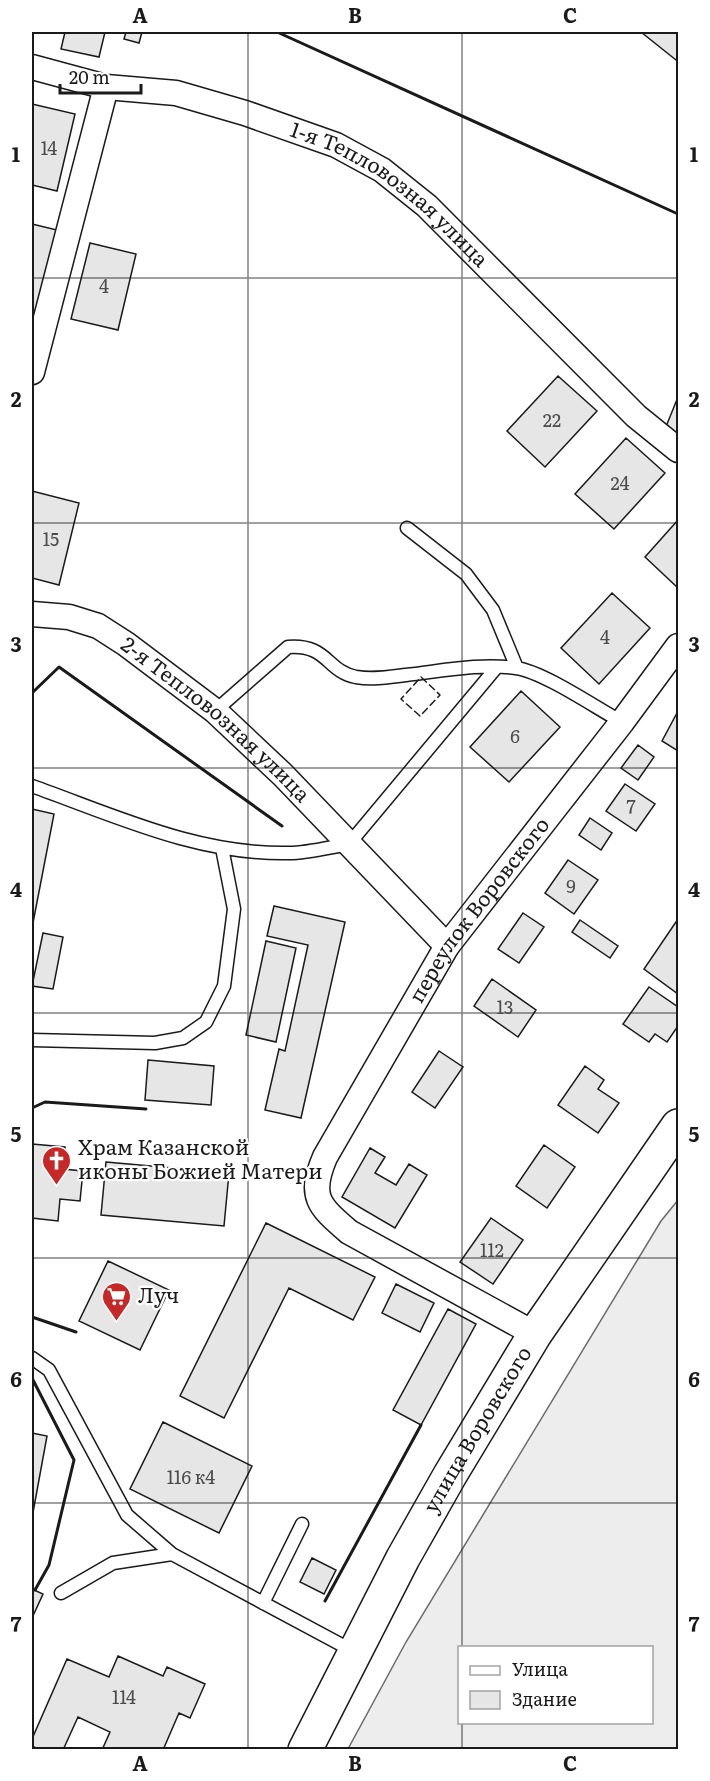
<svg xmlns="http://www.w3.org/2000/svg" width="710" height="1781" viewBox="0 0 710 1781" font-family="Literata,serif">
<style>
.built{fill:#ededed;stroke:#6a6a6a;stroke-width:1.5;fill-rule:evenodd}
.building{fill:#e6e6e6;stroke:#1a1a1a;stroke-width:1.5}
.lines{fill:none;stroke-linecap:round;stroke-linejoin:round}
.lane-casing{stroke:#1a1a1a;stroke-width:15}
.street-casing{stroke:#1a1a1a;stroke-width:27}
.primary-casing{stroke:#1a1a1a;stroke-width:36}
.lane{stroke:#fff;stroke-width:12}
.street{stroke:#fff;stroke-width:24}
.primary{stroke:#fff;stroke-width:33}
.fence{stroke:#1a1a1a;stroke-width:1.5;stroke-dasharray:8 3;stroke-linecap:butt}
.wall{stroke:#1a1a1a;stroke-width:3}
.grid{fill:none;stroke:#1a1a1a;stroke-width:1.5;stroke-opacity:0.55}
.labels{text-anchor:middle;stroke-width:4.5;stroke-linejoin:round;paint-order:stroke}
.number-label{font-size:18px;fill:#4d4d4d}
.street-label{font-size:21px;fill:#1a1a1a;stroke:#fff}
.poi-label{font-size:21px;fill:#1a1a1a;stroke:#fff;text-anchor:start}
.neatline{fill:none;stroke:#1a1a1a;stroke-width:2}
.grid-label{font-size:20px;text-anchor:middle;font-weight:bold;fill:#1a1a1a}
</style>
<rect width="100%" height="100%" fill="#fff"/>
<path class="built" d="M 678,1200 L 678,1749 L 348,1749 L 406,1642 L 661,1221 ZM 460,1648 L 652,1648 L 652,1722 L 460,1722 Z"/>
<path class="building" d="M 65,32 L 105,32 L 99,57 L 61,49 Z
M 126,32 L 142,32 L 139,43 L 124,39 Z
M 641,32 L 678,32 L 678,57 L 676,60 Z
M 32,104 L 75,114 L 57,191 L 32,185 Z
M 32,224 L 57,230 L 37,312 L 32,311 Z
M 90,243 L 136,254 L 118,330 L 71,319 Z
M 558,376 L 597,411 L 545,467 L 507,431 Z
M 678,397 L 678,435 L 665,429 Z
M 626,438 L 665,473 L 614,529 L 575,494 Z
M 32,491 L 79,503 L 59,585 L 32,578 Z
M 678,520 L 678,588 L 645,557 Z
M 612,593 L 650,628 L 599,684 L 561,648 Z
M 521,691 L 560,727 L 509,782 L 470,747 Z
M 677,713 L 678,714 L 678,751 L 662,741 Z
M 638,745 L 654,757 L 638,780 L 621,768 Z
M 625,784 L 655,804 L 636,831 L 606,811 Z
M 32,809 L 54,814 L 32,928 Z
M 590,818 L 612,833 L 601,850 L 579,835 Z
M 568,860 L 598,880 L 574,914 L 545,893 Z
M 274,906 L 345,922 L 301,1118 L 265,1110 L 279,1049 L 285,1051 L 308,945 L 267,936 Z
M 523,913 L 544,927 L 519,963 L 498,949 Z
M 678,919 L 678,994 L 644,969 Z
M 580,920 L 618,946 L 610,958 L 572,932 Z
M 43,933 L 63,937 L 53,989 L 32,986 Z
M 266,941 L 296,948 L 276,1042 L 246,1035 Z
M 492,979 L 536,1010 L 518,1037 L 474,1006 Z
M 649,987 L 678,1007 L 678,1026 L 667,1042 L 655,1034 L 649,1042 L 623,1024 Z
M 439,1051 L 463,1067 L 435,1108 L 412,1092 Z
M 148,1060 L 214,1066 L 211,1105 L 145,1100 Z
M 585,1066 L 604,1080 L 598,1089 L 619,1103 L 598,1133 L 558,1105 Z
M 32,1144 L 65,1147 L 63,1169 L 83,1171 L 80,1201 L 60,1199 L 58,1221 L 32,1218 Z
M 544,1145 L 575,1167 L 547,1208 L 516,1186 Z
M 370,1148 L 385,1157 L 375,1173 L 396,1185 L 409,1164 L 427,1175 L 395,1228 L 342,1197 Z
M 106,1162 L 229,1173 L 224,1226 L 101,1215 Z
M 491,1218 L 523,1240 L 493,1284 L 460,1262 Z
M 266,1223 L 375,1277 L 353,1320 L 289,1288 L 224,1418 L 180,1396 Z
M 108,1261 L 169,1290 L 140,1350 L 79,1321 Z
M 396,1284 L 434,1303 L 420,1332 L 382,1313 Z
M 448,1309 L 476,1324 L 421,1425 L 393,1410 Z
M 163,1422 L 252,1466 L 219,1533 L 130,1489 Z
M 32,1433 L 47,1436 L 32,1518 Z
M 312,1558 L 336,1570 L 324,1594 L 300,1582 Z
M 32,1589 L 43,1594 L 32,1618 Z
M 118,1656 L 163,1676 L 167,1667 L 205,1684 L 190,1718 L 179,1713 L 163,1750 L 102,1750 L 110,1732 L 78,1717 L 63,1750 L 40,1750 L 32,1746 L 32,1739 L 67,1659 L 109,1677 Z"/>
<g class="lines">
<defs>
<path id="lane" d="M 407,528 L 466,574 L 493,610 L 517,668
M 215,711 L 288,647 C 328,644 326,671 356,677 C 373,680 390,677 406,675 C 442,671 480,663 516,668 C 544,672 596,708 622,722
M 32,786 C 116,816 198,855 289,853 C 309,853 330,847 349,844 L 496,668
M 32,1040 L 155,1043 L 183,1038 L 206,1022 L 224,986 L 234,909 L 222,848
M 32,1358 L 49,1370 L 127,1515 L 172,1554 L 353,1651
M 61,1593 L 113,1563 L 172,1554
M 263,1603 L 302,1524"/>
<g id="street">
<path id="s1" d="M 32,67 L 106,87 L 176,93 L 245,113 L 336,145 L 382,170 L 427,206 L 636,416 L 678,450"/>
<path d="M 32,372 L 106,87"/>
<path id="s2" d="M 32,614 L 69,617 L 98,626 L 126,644 L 215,711 L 283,775 L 447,946"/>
<path id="s3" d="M 535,1334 L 349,1232 C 319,1206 308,1197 325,1157 L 447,946 L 622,722 L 678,646"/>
</g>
<g id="primary">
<path id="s4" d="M 305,1750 L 403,1558 L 450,1475 L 535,1334 L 678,1126"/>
</g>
</defs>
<use href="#lane" class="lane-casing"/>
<use href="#street" class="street-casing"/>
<use href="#primary" class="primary-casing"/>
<use href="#lane" class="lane"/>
<use href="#street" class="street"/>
<use href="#primary" class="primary"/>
<path class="fence" d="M 421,677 L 440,695 L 420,716 L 401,699 Z"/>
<path class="wall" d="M 277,32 L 678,214
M 32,693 L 59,667 L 282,826
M 32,1108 L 45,1102 L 146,1109
M 32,1317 L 76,1332
M 32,1378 L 74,1460 L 49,1565 L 35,1590
M 325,1601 L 421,1425"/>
</g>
<path class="grid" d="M 248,32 L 248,1750M 462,32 L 462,1648M 32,278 L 678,278M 32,523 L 678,523M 32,768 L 678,768M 32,1013 L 678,1013M 32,1258 L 678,1258M 32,1503 L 678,1503M 462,1722 L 462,1750"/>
<defs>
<symbol id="church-pin" viewBox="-11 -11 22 30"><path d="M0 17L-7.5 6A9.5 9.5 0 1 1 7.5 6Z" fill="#c62828" stroke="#fff"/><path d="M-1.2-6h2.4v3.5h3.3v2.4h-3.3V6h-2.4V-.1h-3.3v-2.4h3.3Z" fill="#fff"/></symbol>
<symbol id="supermarket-pin" viewBox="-11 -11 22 30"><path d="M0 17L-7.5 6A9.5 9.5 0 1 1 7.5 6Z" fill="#c62828" stroke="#fff"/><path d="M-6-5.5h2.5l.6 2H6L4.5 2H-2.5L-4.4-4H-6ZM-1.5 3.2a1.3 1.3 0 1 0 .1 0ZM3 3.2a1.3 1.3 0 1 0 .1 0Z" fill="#fff"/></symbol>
</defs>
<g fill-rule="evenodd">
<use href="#church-pin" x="40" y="1144" width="33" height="45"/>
<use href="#supermarket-pin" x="100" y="1280" width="33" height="45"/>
</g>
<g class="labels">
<g class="number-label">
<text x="49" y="155">14</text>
<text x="104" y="293">4</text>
<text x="552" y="427">22</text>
<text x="620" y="490">24</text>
<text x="51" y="546">15</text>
<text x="605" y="644">4</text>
<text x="515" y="743">6</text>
<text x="631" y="813">7</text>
<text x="571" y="893">9</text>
<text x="505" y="1014">13</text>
<text x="492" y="1257">112</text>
<text x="191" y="1484">116 к4</text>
<text x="124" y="1704">114</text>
</g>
<g class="street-label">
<text dy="7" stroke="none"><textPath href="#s1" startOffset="387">1-я Тепловозная улица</textPath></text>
<text dy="7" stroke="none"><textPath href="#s2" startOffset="218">2-я Тепловозная улица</textPath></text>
<text dy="7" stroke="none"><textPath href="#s3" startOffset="592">переулок Воровского</textPath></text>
<text dy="7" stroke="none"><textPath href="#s4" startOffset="364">улица Воровского</textPath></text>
</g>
<g class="poi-label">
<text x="78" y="1155">Храм Казанской<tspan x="78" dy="24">иконы Божией Матери</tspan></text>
<text x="138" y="1303">Луч</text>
</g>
</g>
<rect width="710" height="1781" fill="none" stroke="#ffffff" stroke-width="66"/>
<rect x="458" y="1646" width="195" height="78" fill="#ffffff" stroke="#a3a3a3" stroke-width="1.5"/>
<rect x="470" y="1666" width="30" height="9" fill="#ffffff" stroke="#a3a3a3" stroke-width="1.5"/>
<text x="512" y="1676" font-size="18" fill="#1a1a1a">Улица</text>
<rect x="470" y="1691" width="30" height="18" fill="#e6e6e6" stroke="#a3a3a3" stroke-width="1.5"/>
<text x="512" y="1706" font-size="18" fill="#1a1a1a">Здание</text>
<path d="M60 84v9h81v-9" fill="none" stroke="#1a1a1a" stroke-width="3"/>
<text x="69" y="84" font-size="18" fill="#1a1a1a" stroke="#ffffff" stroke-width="4.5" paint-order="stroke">20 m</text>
<rect x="33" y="33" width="644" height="1715" class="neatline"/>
<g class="grid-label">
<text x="140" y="23">A</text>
<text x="355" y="23">B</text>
<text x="570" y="23">C</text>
<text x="16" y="162">1</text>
<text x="694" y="162">1</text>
<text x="16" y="407">2</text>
<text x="694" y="407">2</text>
<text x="16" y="652">3</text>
<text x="694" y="652">3</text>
<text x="16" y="897">4</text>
<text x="694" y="897">4</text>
<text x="16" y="1142">5</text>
<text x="694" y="1142">5</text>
<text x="16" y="1387">6</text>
<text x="694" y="1387">6</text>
<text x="16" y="1632">7</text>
<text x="694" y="1632">7</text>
<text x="140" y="1771">A</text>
<text x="355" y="1771">B</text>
<text x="570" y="1771">C</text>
</g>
</svg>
